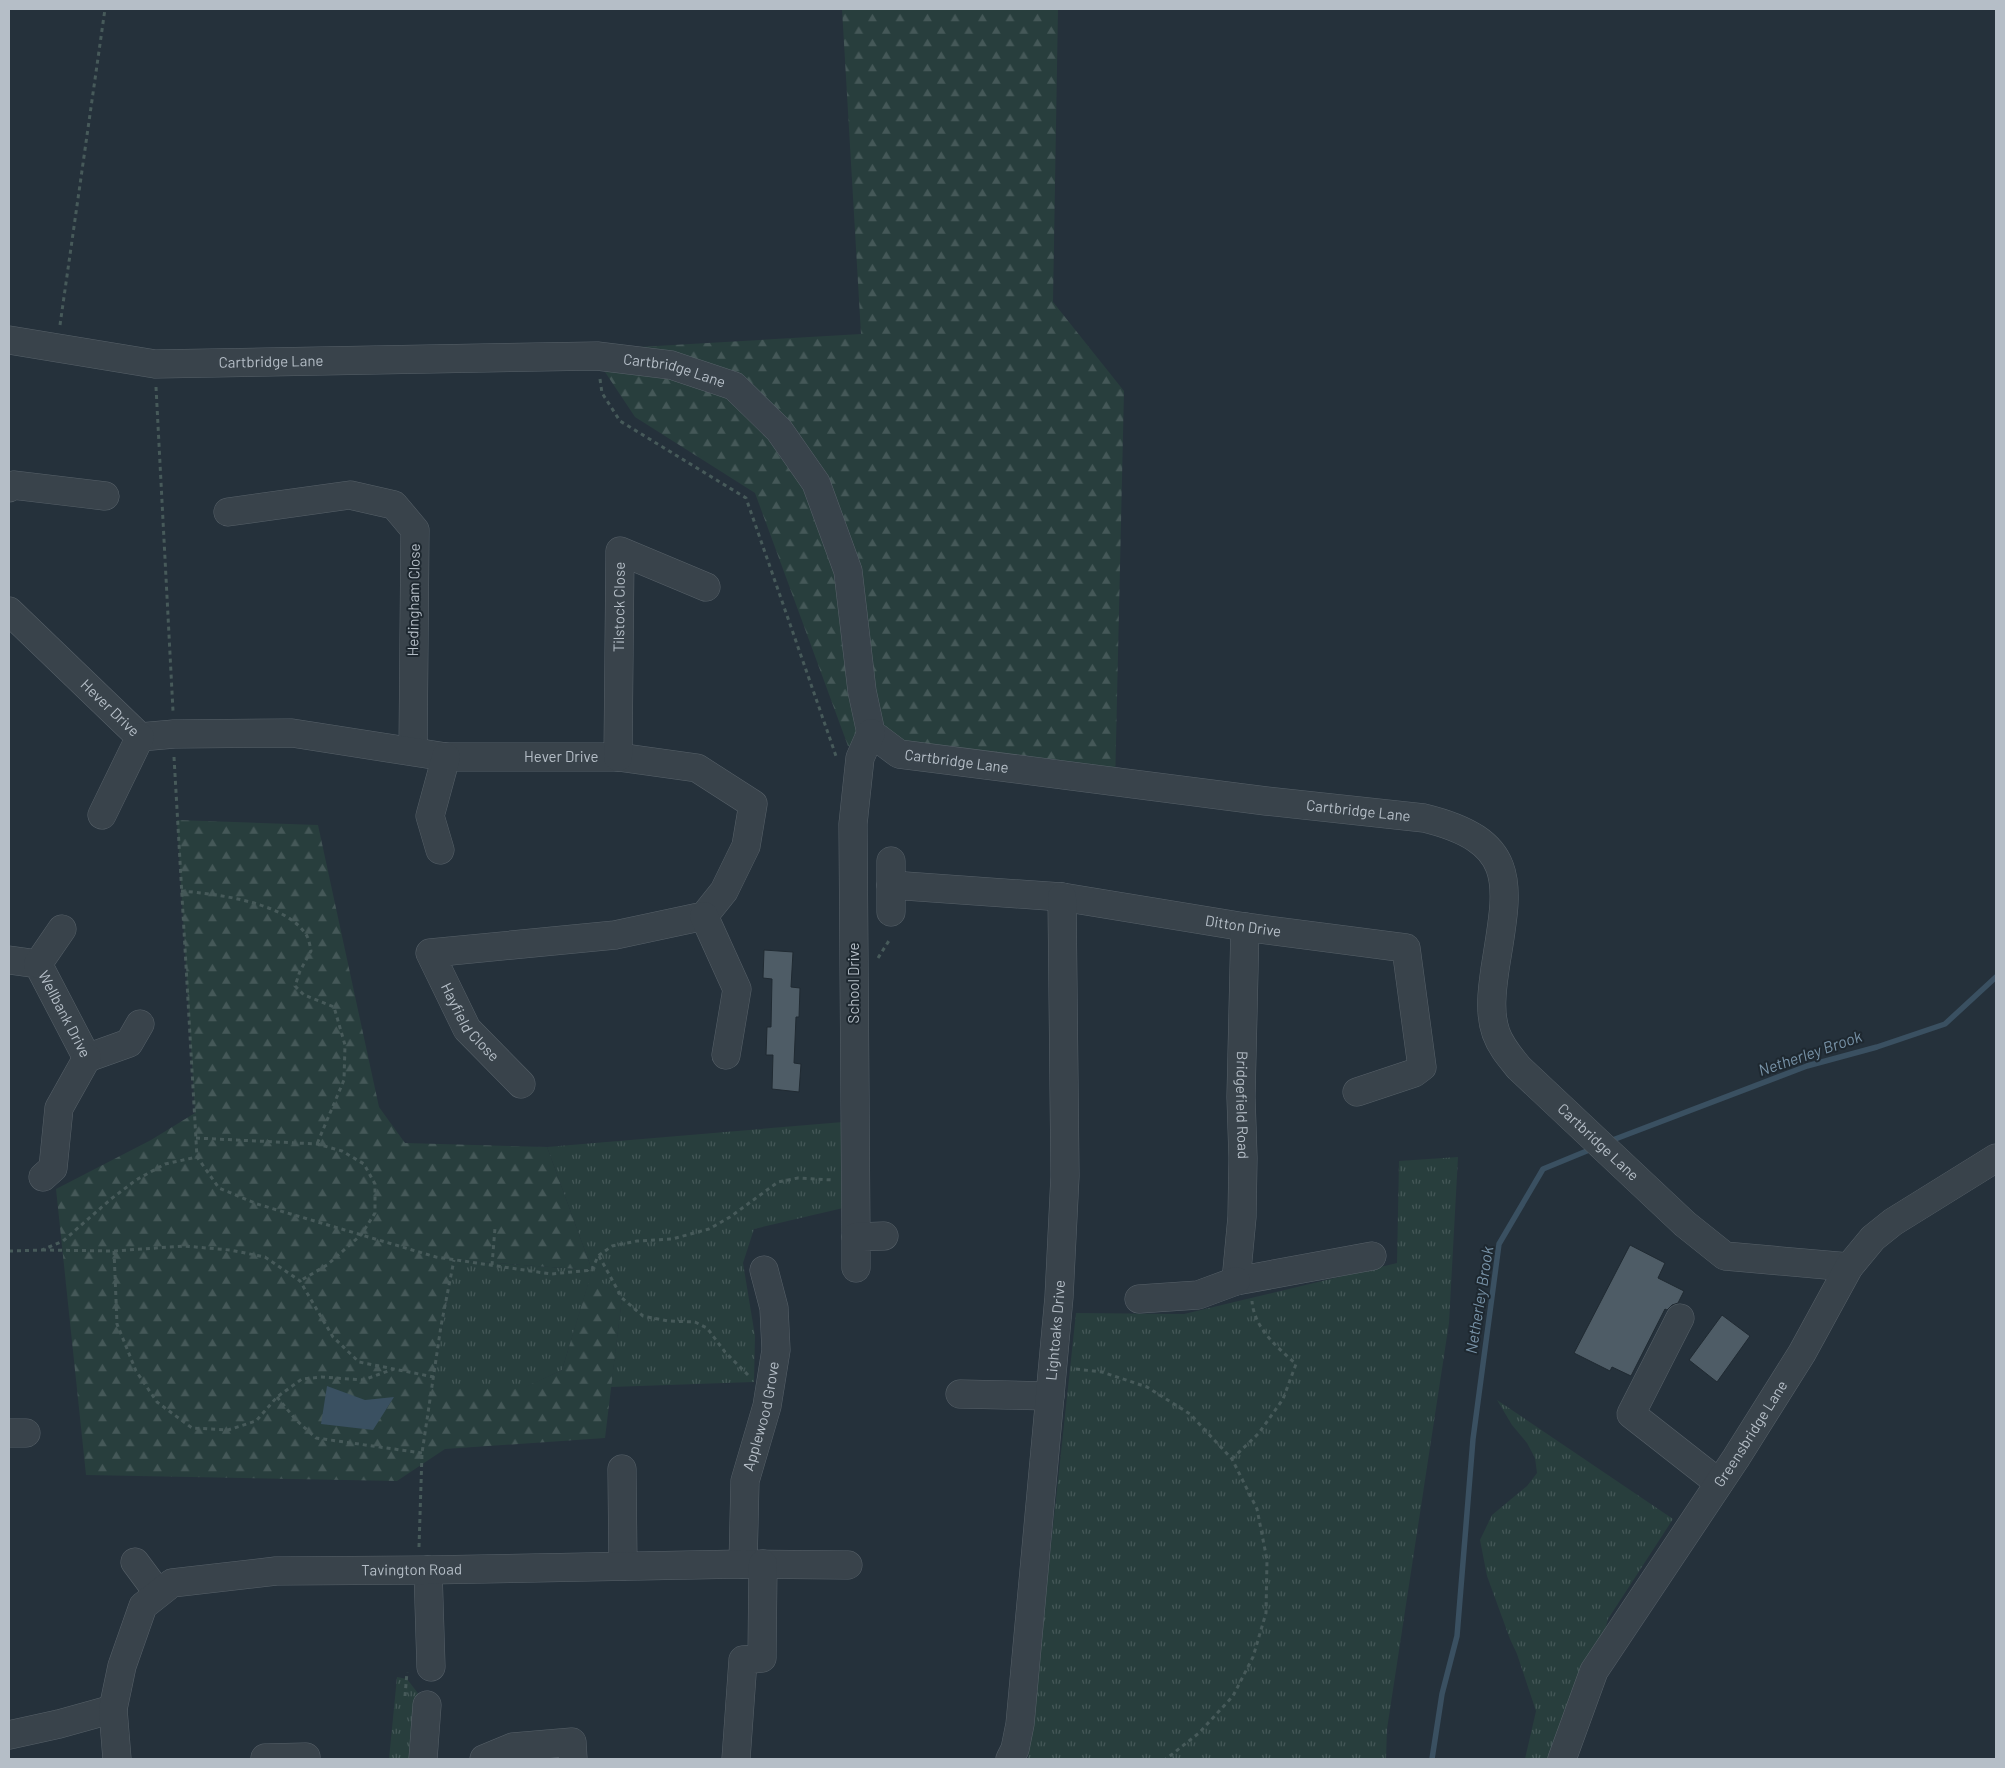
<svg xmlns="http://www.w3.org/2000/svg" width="2005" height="1768" viewBox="0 0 2005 1768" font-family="Barlow,sans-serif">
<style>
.grass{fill:url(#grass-tufts)}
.forest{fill:url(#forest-firs)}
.water{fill:#3a5061}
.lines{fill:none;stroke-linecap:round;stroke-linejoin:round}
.stream{stroke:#3a5061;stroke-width:5.5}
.building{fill:#4e5c66;stroke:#202a32}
.minor-casing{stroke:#576169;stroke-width:29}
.path{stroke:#475a5a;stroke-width:3;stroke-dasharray:4 4;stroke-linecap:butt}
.minor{stroke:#39434b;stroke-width:28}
.labels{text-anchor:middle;stroke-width:4;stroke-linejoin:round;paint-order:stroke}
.street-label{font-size:15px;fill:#b5bec7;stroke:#1e2830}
.water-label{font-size:16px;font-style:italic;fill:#7893a8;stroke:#1e2830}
</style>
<defs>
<pattern id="grass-tufts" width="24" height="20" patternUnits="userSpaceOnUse" patternTransform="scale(1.25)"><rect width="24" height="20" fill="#283e3d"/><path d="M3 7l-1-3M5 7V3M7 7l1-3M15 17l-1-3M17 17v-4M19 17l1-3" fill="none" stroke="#455858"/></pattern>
<pattern id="forest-firs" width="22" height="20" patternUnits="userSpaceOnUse" patternTransform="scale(1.25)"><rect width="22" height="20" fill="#283e3d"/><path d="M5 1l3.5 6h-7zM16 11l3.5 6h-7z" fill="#455858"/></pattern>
</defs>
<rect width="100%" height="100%" fill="#25313b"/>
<path class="grass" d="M 855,1121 L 856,1205 L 754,1229 L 743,1263 L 755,1336 L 754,1382 L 611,1387 L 622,1298 L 591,1275 L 562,1370 L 526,1387 L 432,1387 L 454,1260 L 592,1270 L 547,1147 Z
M 1458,1157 L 1449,1323 L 1387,1729 L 1386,1759 L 1028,1759 L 1076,1313 L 1184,1314 L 1397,1263 L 1399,1161 Z
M 1497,1400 L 1673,1519 L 1608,1619 L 1594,1671 L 1562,1759 L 1525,1759 L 1536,1711 L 1517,1654 L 1510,1639 L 1487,1576 L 1480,1540 L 1492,1515 L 1527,1486 L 1537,1473 L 1535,1458 L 1527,1443 L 1512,1425 Z
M 397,1677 L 407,1679 L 427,1705 L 423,1759 L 389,1759 Z"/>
<path class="forest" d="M 842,9 L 1058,9 L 1053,302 L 1124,391 L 1115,787 L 848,746 L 755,493 L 635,417 L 601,366 L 621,348 L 861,334 Z
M 177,820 L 318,825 L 379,1107 L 405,1143 L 547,1147 L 592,1270 L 454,1260 L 432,1387 L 525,1387 L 562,1370 L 591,1274 L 622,1298 L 605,1438 L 445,1449 L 397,1481 L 86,1475 L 56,1189 L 151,1140 L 195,1113 Z"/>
<path class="water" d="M 327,1386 L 365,1400 L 394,1397 L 373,1430 L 321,1424 Z"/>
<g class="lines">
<path class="stream" d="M 1610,1141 L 1807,1066 L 1877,1047 L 1945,1024 L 1996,977
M 1432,1759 L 1442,1694 L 1457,1636 L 1473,1439 L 1499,1244 L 1543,1169 L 1594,1148"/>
</g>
<path class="building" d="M 764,950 L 793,952 L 791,987 L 800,988 L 799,1017 L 796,1017 L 794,1063 L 801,1064 L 799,1092 L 772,1089 L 773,1055 L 766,1055 L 767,1027 L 771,1027 L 772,979 L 763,978 Z
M 1630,1245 L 1665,1263 L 1658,1278 L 1684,1291 L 1678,1303 L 1672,1305 L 1667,1310 L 1665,1309 L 1631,1376 L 1612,1367 L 1610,1371 L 1574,1353 Z
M 1722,1315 L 1750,1336 L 1717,1382 L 1689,1360 Z"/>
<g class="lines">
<defs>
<g id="minor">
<path id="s1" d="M 9,340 L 155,364 L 597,356 L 671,365 L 734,386 L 779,430 L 816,483 L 848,571 L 862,691 L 871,733 L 899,754 L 1266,801 L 1424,818 C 1522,842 1508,886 1495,969 C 1492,990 1489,1013 1496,1033 C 1501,1047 1510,1057 1519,1068 L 1685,1224 L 1725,1256 L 1849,1267"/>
<path d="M 9,488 L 13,485 L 105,496"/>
<path d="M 228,512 L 350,495 L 394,505 L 415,530 L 413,751"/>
<path id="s2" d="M 9,611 L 140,737 L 174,734 L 292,733 L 446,757 L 618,757 L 697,768 L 753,804 L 746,846 L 724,891 L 704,916 L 615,935 L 430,953 L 467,1029 L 521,1084"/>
<path id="s3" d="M 618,757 L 620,551 L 706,587"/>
<path d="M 102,815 L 140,737"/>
<path d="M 440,850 L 430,816 L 446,757"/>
<path id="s4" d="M 891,885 L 1062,897 L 1245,927 L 1406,948 L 1422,1067 L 1414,1073 L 1357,1092"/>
<path d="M 891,912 L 891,861"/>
<path d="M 704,916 L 737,989 L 726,1055"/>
<path id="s5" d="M 1245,927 L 1241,1097 L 1243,1158 L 1242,1217 L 1236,1281 L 1372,1256"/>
<path id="s6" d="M 9,960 L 38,964 L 87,1058 L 129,1043 L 140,1024"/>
<path d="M 38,964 L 62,929"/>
<path d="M 43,1177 L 53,1168 L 59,1108 L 87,1058"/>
<path d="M 856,1237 L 853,824 L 860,758 L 871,733"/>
<path d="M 856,1268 L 856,1237 L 884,1236"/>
<path d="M 1139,1299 L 1198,1295 L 1236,1281"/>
<path d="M 1680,1318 L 1631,1414 L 1719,1483"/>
<path d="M 960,1394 L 1050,1396"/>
<path d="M 9,1433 L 26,1433"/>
<path d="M 622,1469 L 623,1566"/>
<path d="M 135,1562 L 158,1593"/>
<path id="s7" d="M 743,1564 L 745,1481 L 767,1406 L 776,1350 L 774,1308 L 764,1270"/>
<path d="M 428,1570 L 431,1667"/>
<path d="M 9,1735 L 59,1724 L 113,1709"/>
<path d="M 265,1758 L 306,1757"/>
<path id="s8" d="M 117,1759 L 113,1709 L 122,1666 L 143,1606 L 172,1583 L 276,1571 L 428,1570 L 743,1564 L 848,1565"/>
<path d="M 423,1759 L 427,1705"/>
<path d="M 484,1759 L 513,1747 L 572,1742 L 573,1759"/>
<path d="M 736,1759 L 743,1660 L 762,1658 L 763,1564"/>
<path id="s9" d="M 1010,1759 L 1015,1749 L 1020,1724 L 1059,1297 L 1065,1176 L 1062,897"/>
<path id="s10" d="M 1562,1759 L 1594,1671 L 1736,1458 L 1802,1353 L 1849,1267 L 1873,1238 L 1893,1222 L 1996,1158"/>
</g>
</defs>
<use href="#minor" class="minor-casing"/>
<path class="path" d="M 60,325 L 105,9
M 600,379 L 602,393 L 620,421 L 746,498 L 836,756
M 156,387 L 173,711
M 174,757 L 197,1157 L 219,1188 L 257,1204 L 436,1257 L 551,1274 L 592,1270 L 598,1256 L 612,1246 L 637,1241 L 672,1239 L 709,1229 L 730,1217 L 778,1182 L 798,1178 L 833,1180
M 181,891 C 217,894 283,902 305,933 C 309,938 310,946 311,951 L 300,971 L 295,986 L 304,995 L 334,1007 L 345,1045 L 344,1080 L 317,1144
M 878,958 L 890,939
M 196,1138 L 317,1144 L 342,1151 L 364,1164 L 375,1184 L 375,1213 L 361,1235 L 327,1265 L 300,1281
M 42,1250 L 114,1251 L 184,1246 L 230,1250 L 265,1257 L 300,1281 L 333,1337 L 359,1362 L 434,1377
M 9,1251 L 42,1250 L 63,1241 L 111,1199 L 136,1180 L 165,1164 L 197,1157
M 114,1251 L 117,1324 L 136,1371 L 157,1402 L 192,1428 L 228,1430 L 256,1421 L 277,1397 L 302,1379 L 322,1377 L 363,1380 L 394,1369
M 599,1256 L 622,1298 L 643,1316 L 668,1321 L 695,1322 L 707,1328 L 725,1352 L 748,1375
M 492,1265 L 495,1228
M 1076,1369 L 1102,1372 L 1147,1387 L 1190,1414 L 1232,1459 L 1257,1509 L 1267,1560 L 1266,1613 L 1253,1657 L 1233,1696 L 1199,1733 L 1166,1759
M 277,1397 L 296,1420 L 316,1438 L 422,1453
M 1232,1459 L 1259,1433 L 1283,1399 L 1296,1364 C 1277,1347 1254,1328 1252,1301
M 419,1547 L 422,1453 L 441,1326 L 454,1260
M 405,1696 L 407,1672"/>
<use href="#minor" class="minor"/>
</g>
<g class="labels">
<g class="street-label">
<text dy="5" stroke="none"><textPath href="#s1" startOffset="264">Cartbridge Lane</textPath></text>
<text dy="5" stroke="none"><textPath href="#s1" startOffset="669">Cartbridge Lane</textPath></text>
<text transform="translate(414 600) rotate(-89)" y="5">Hedingham Close</text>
<text dy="5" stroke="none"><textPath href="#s3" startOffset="150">Tilstock Close</textPath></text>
<text dy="5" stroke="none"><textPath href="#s2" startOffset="140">Hever Drive</textPath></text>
<text dy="5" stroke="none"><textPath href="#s2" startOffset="605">Hever Drive</textPath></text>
<text dy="5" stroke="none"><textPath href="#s1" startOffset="1209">Cartbridge Lane</textPath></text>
<text dy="5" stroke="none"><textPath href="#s1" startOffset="1614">Cartbridge Lane</textPath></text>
<text dy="5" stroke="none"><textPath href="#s4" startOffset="355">Ditton Drive</textPath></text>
<text transform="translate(854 983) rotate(-90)" y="5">School Drive</text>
<text dy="5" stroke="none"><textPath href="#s6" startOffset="86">Wellbank Drive</textPath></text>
<text dy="5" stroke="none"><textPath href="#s2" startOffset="1290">Hayfield Close</textPath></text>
<text dy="5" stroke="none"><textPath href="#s5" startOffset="178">Bridgefield Road</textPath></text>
<text dy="5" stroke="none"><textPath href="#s1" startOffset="2092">Cartbridge Lane</textPath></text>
<text dy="5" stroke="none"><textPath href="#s9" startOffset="432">Lightoaks Drive</textPath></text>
<text dy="5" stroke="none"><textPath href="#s7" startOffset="150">Applewood Grove</textPath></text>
<text dy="5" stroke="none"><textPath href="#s10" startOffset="378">Greensbridge Lane</textPath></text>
<text dy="5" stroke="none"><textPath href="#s8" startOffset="435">Tavington Road</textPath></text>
</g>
<g class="water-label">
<text transform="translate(1810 1053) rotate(-19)" y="6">Netherley Brook</text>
<text transform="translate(1479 1300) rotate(-81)" y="6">Netherley Brook</text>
</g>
</g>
<rect width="2005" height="1768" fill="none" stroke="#b5bec7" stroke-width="20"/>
</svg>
